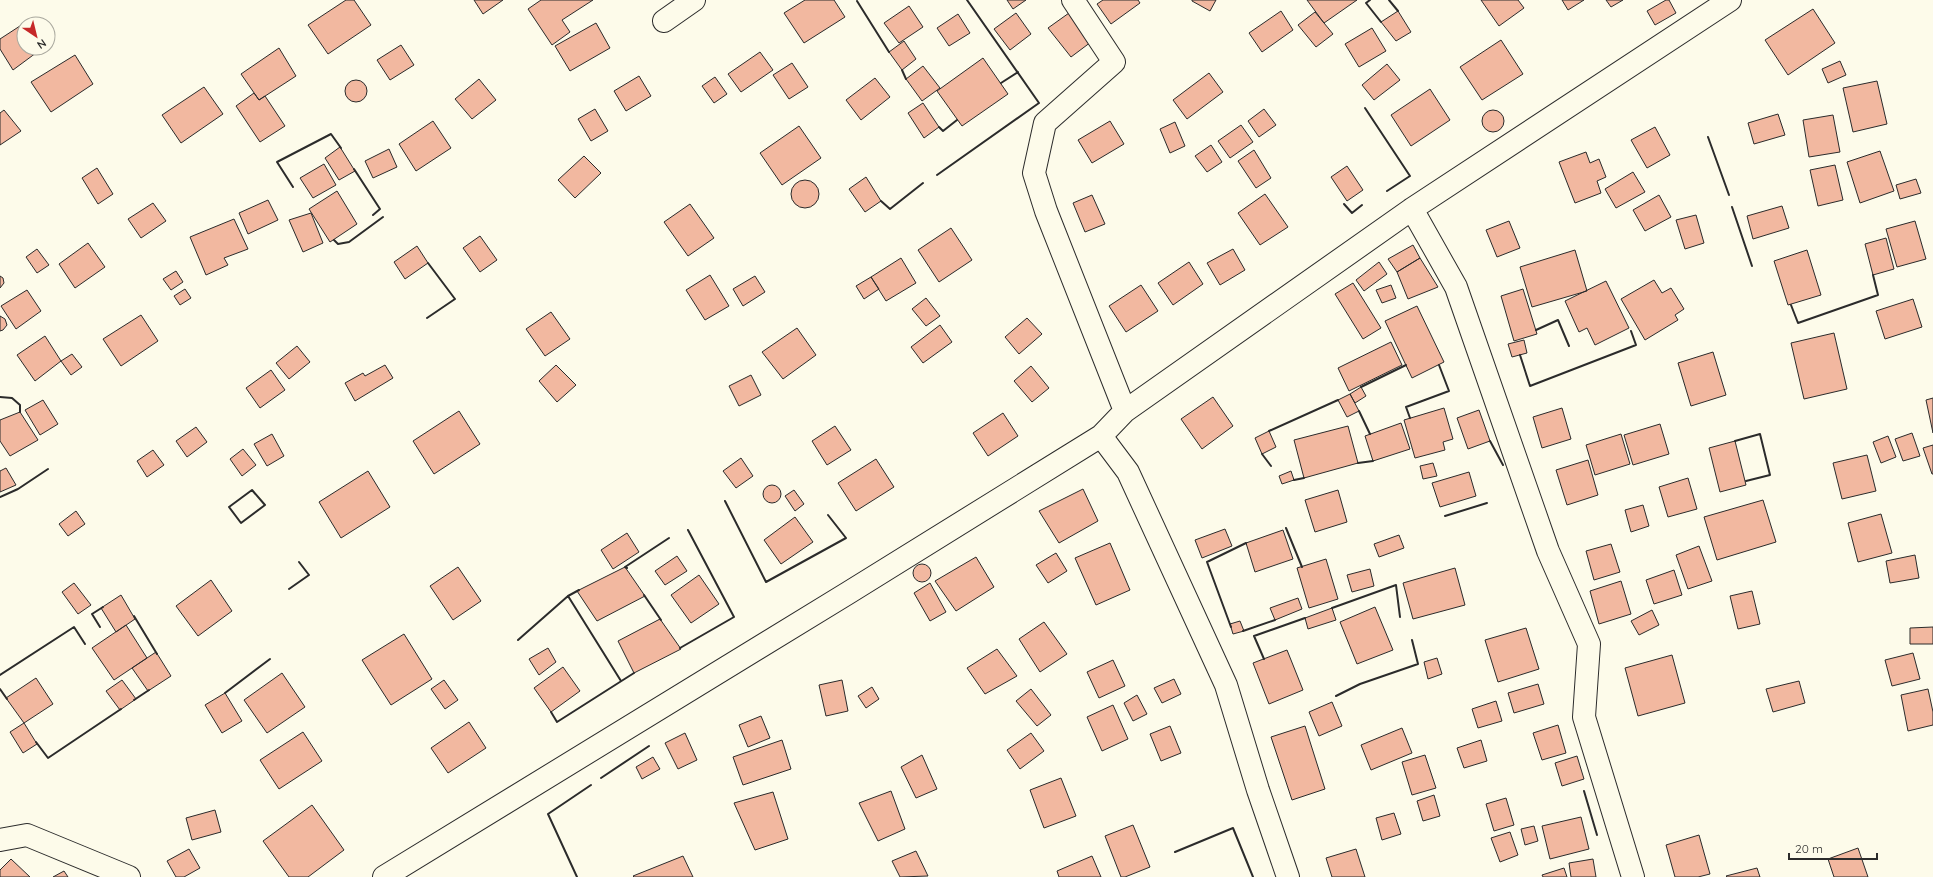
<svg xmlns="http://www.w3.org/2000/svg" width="1933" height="877" viewBox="0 0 1933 877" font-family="Quicksand,sans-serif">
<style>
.building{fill:#f2b8a0;stroke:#2b2b2b}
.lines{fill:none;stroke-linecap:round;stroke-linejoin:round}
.minor-casing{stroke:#2b2b2b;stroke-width:24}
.minor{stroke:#fdfbea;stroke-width:22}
.wall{stroke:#2b2b2b;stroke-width:2}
</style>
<rect width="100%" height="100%" fill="#fdfbea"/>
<path class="building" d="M 346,0 L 354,0 L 371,25 L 328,54 L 308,25 Z
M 474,0 L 503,0 L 483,14 Z
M 541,0 L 593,0 L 562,20 L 570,32 L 552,45 L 528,9 Z
M 805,0 L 834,0 L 845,17 L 804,43 L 784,13 Z
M 1007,0 L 1026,0 L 1013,9 Z
M 1103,0 L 1138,0 L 1140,3 L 1111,24 L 1097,4 Z
M 1192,0 L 1216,0 L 1210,11 L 1192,1 Z
M 1307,0 L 1357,0 L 1324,23 Z
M 1481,0 L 1518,0 L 1524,8 L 1499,26 Z
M 1562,0 L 1584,0 L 1568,10 Z
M 1606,0 L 1623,0 L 1611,7 Z
M 1666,0 L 1669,0 L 1676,13 L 1655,25 L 1647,11 Z
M 909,6 L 923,27 L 899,43 L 884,23 Z
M 1813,9 L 1835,43 L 1788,75 L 1765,40 Z
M 1281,11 L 1293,30 L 1262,52 L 1249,33 Z
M 1398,11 L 1411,32 L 1396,41 L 1381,22 Z
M 1315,12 L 1333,34 L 1316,47 L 1298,25 Z
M 1016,13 L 1031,34 L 1010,50 L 994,29 Z
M 1069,13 L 1091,42 L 1071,57 L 1048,28 Z
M 958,14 L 970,33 L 949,46 L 937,28 Z
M 596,23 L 610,48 L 570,71 L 555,46 Z
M 23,24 L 24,48 L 38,48 L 40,50 L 13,70 L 0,49 L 0,39 Z
M 1372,28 L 1386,51 L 1359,67 L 1345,44 Z
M 1501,40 L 1523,74 L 1482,100 L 1460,67 Z
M 904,41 L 916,59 L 902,70 L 889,52 Z
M 401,45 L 414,65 L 390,80 L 377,60 Z
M 279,48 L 296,76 L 259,100 L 241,74 Z
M 760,52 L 773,70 L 741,92 L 728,74 Z
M 75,55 L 93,84 L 51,112 L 31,82 Z
M 983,58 L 1008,94 L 962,126 L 937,91 Z
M 1840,61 L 1846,75 L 1828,83 L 1822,69 Z
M 792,63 L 808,87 L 789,99 L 773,75 Z
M 1387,64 L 1400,80 L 1374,100 L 1362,85 Z
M 923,66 L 940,88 L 922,101 L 906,79 Z
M 1209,73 L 1223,92 L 1187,119 L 1173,100 Z
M 639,76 L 651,96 L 626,111 L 614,91 Z
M 715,77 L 727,94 L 714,103 L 702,86 Z
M 875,78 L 890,97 L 861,120 L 846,100 Z
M 479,79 L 496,100 L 472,119 L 455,99 Z
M345 91a11 11 0 1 1 22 0a11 11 0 1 1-22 0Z
M 1877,81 L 1887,124 L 1853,132 L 1843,88 Z
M 204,87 L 223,114 L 181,143 L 162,115 Z
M 1430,89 L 1450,120 L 1411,146 L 1391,115 Z
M 254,93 L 259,100 L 265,96 L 285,126 L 260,142 L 236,106 Z
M 923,103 L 939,127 L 924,138 L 908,113 Z
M 595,109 L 608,131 L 591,141 L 578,119 Z
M 1264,109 L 1276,125 L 1259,137 L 1248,121 Z
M 4,110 L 21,131 L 0,145 L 0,113 Z
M1482 121a11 11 0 1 1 22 0a11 11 0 1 1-22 0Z
M 1778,114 L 1785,135 L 1754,144 L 1748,123 Z
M 1833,115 L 1840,152 L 1809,157 L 1803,120 Z
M 433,121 L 451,148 L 416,171 L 399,144 Z
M 1110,121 L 1124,144 L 1092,163 L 1078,140 Z
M 1175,122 L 1185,146 L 1170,153 L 1160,129 Z
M 1241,125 L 1253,142 L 1230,158 L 1218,141 Z
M 799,126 L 821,158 L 782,185 L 760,153 Z
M 1655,127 L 1670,155 L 1647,168 L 1631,140 Z
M 1211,145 L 1222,162 L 1207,172 L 1195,156 Z
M 340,147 L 355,171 L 339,180 L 325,158 Z
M 389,149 L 397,167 L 373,178 L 365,161 Z
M 1254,150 L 1271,178 L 1256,188 L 1238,161 Z
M 1880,151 L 1894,191 L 1860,203 L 1847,162 Z
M 1586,152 L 1590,163 L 1599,159 L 1606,177 L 1597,181 L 1601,193 L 1575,203 L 1559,162 Z
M 584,156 L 601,173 L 575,198 L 558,180 Z
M 324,164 L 336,185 L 313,198 L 300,178 Z
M 1835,165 L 1843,200 L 1818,206 L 1810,170 Z
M 1347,166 L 1363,190 L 1347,201 L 1331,177 Z
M 97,168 L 113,194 L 98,204 L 82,178 Z
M 1633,172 L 1645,192 L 1616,208 L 1605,189 Z
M 866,177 L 881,201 L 865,212 L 849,189 Z
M 1916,179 L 1921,193 L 1900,199 L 1896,185 Z
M791 194a14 14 0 1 1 28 0a14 14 0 1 1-28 0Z
M 337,191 L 357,224 L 330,242 L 309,209 Z
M 1265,194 L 1288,227 L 1260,245 L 1238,213 Z
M 1092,195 L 1105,224 L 1085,232 L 1073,203 Z
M 1659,195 L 1671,217 L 1645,231 L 1633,210 Z
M 268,200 L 278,220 L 248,234 L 239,213 Z
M 153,203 L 166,221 L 141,238 L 128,219 Z
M 690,204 L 714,238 L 688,256 L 664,222 Z
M 1782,206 L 1789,228 L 1753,239 L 1747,216 Z
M 311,213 L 323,243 L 303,252 L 289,220 Z
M 1696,215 L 1704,243 L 1685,249 L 1676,220 Z
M 234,219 L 248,249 L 224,258 L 228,265 L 206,275 L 190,237 Z
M 1509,221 L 1520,248 L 1497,257 L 1486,230 Z
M 1915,221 L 1926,259 L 1897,267 L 1886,229 Z
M 951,228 L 972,260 L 939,282 L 918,250 Z
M 480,236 L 497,260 L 480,272 L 463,248 Z
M 1886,238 L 1894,269 L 1873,275 L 1865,244 Z
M 88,243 L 105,267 L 75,288 L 59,264 Z
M 1413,245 L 1420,258 L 1397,272 L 1388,259 Z
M 417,246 L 428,263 L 405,279 L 394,262 Z
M 37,249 L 49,265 L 37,273 L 26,257 Z
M 1233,249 L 1245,270 L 1220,285 L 1207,263 Z
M 1575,250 L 1587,291 L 1532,307 L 1520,267 Z
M 1807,250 L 1821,295 L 1788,305 L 1774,261 Z
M 901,258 L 916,283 L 886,301 L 871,277 Z
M 1420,258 L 1438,287 L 1408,299 L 1397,272 Z
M 1189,262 L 1203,284 L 1173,305 L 1158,283 Z
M 1379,262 L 1387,274 L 1364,291 L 1356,280 Z
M 176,271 L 183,282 L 171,290 L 163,279 Z
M 710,275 L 729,306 L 705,320 L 686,290 Z
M 0,276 L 3,278 L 4,283 L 0,288 Z
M 755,276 L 765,292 L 743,306 L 733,289 Z
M 871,277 L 879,289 L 864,299 L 856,286 Z
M 1654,280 L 1662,293 L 1671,288 L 1684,309 L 1675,315 L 1678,320 L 1645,340 L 1621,299 Z
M 1606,281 L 1629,328 L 1595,345 L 1587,328 L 1579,332 L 1565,301 Z
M 1353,283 L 1381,328 L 1363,339 L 1335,294 Z
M 1141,285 L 1158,311 L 1126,332 L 1109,306 Z
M 1391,285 L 1396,298 L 1382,303 L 1376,290 Z
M 185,289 L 191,298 L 180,305 L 174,296 Z
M 1523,289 L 1537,334 L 1514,341 L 1501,296 Z
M 27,290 L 41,311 L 16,329 L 1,306 Z
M 926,298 L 940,316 L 926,326 L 912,309 Z
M 1913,299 L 1922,327 L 1885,339 L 1876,311 Z
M 1417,306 L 1444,362 L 1412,378 L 1385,321 Z
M 551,312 L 570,339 L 545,356 L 526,329 Z
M 141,315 L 158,341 L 121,366 L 103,339 Z
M 0,316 L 5,319 L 7,325 L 3,330 L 0,331 Z
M 1027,318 L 1042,334 L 1019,354 L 1005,337 Z
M 940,325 L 952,342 L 923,363 L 911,347 Z
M 797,328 L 816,355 L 783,379 L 762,352 Z
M 1834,333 L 1847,389 L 1804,399 L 1791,343 Z
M 45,336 L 61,361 L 35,381 L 17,355 Z
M 1524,340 L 1527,353 L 1512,357 L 1508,344 Z
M 1391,342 L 1402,365 L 1349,391 L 1338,368 Z
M 297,346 L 310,362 L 289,379 L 276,363 Z
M 1713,352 L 1726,395 L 1691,406 L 1678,363 Z
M 72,354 L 82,367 L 71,375 L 61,361 Z
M 385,365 L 393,378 L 355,401 L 345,383 L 363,373 L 365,376 Z
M 556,365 L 576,385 L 557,402 L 539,381 Z
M 1031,366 L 1049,388 L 1032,402 L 1014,381 Z
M 271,370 L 285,390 L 260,408 L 246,388 Z
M 751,375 L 761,395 L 739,406 L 729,386 Z
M 1361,387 L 1366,396 L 1355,403 L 1350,394 Z
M 1350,394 L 1359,411 L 1347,417 L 1338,400 Z
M 1213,397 L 1233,426 L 1202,449 L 1181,419 Z
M 1933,398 L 1933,433 L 1926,400 Z
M 43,400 L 58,424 L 40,435 L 25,410 Z
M 1444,408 L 1453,439 L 1443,442 L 1445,450 L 1415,458 L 1404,420 Z
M 1562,408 L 1571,439 L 1542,448 L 1533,417 Z
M 1479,410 L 1490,441 L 1468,449 L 1457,418 Z
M 459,411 L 480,444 L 434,474 L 413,441 Z
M 20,412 L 38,440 L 10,456 L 0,441 L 0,420 Z
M 1003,413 L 1018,436 L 988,456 L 973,433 Z
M 1401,423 L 1410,449 L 1373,461 L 1365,436 Z
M 1660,424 L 1669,454 L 1633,465 L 1624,435 Z
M 835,426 L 851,450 L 827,465 L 812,441 Z
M 1348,426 L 1358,463 L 1304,478 L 1294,440 Z
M 196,427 L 207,442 L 187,457 L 176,441 Z
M 1269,431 L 1276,447 L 1262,454 L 1255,438 Z
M 1912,433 L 1920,456 L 1903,461 L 1895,439 Z
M 272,434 L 284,456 L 267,466 L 254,444 Z
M 1621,434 L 1630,464 L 1595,475 L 1586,445 Z
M 1888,436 L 1896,457 L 1881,463 L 1873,442 Z
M 1735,441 L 1746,485 L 1720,492 L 1709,448 Z
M 1933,445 L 1933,474 L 1932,474 L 1923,448 Z
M 243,449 L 256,465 L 242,476 L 230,459 Z
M 153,450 L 164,465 L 147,477 L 137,461 Z
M 1867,455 L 1876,491 L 1842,499 L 1833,463 Z
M 741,458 L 753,476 L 736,488 L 723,471 Z
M 876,459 L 894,487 L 856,511 L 838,483 Z
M 1588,460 L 1598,495 L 1567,505 L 1556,470 Z
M 1433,463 L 1437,476 L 1423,479 L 1420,466 Z
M 6,468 L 16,485 L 0,492 L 0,471 Z
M 368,471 L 390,507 L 341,538 L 319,502 Z
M 1291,471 L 1294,480 L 1282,484 L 1279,476 Z
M 1469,472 L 1476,496 L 1440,507 L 1432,483 Z
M 1688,478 L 1697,509 L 1668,517 L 1659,487 Z
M763 494a9 9 0 1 1 18 0a9 9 0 1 1-18 0Z
M 1083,489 L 1098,521 L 1059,543 L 1039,511 Z
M 794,490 L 804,504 L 795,511 L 785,496 Z
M 1338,490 L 1347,522 L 1315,532 L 1305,500 Z
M 1763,500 L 1776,542 L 1717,560 L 1704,517 Z
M 1643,505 L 1649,526 L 1631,532 L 1625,510 Z
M 76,511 L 85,524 L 68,536 L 59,524 Z
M 1881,514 L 1892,553 L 1858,562 L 1848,523 Z
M 795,517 L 813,542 L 781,564 L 764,540 Z
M 1225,529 L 1232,546 L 1202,558 L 1195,540 Z
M 1283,530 L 1293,559 L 1255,572 L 1246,543 Z
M 627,533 L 639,552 L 613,569 L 601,550 Z
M 1399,535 L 1404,548 L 1379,557 L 1374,544 Z
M 1110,543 L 1130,590 L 1096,605 L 1075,558 Z
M 1611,544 L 1620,572 L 1594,580 L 1586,551 Z
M 1699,546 L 1712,581 L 1688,589 L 1676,555 Z
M 1056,553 L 1067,571 L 1048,583 L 1036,565 Z
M 1915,555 L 1919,578 L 1890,583 L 1886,561 Z
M 677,556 L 687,571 L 665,585 L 655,571 Z
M 976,557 L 994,587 L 956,611 L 935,581 Z
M 1326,559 L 1338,599 L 1309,608 L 1297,568 Z
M913 573a9 9 0 1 1 18 0a9 9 0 1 1-18 0Z
M 458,567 L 481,601 L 453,620 L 430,586 Z
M 625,567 L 645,596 L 597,621 L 577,591 Z
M 1455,568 L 1465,605 L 1413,619 L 1403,583 Z
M 1370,569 L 1374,586 L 1352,592 L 1347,575 Z
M 1674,570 L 1682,595 L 1654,604 L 1646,580 Z
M 699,575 L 719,604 L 691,623 L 671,595 Z
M 211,580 L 232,611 L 198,636 L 176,606 Z
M 1621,581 L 1631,614 L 1599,624 L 1590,591 Z
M 74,583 L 91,605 L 78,614 L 62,592 Z
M 930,583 L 946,612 L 930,621 L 914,593 Z
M 1752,591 L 1760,624 L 1738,629 L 1730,596 Z
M 121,595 L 135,619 L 116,632 L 101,608 Z
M 1298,598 L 1302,609 L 1275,620 L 1270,608 Z
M 1375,607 L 1393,650 L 1357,664 L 1340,622 Z
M 1332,608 L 1336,620 L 1308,629 L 1305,618 Z
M 1652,610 L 1659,625 L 1639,635 L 1631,621 Z
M 660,619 L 681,649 L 634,673 L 618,641 Z
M 1240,621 L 1244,631 L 1233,634 L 1230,624 Z
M 1044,622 L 1067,654 L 1040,672 L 1019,639 Z
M 126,625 L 147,658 L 114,680 L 92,648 Z
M 1933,627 L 1933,644 L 1910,644 L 1910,628 Z
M 1526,628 L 1539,669 L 1498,682 L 1485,640 Z
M 404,634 L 432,679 L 391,705 L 362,660 Z
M 548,648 L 556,662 L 539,675 L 529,659 Z
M 997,649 L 1017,676 L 985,694 L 967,668 Z
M 1287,650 L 1303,690 L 1269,704 L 1253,663 Z
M 156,652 L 171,676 L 148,691 L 132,668 Z
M 1913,653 L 1920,679 L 1892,686 L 1885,660 Z
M 1672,655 L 1685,703 L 1638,716 L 1625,668 Z
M 1437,658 L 1442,674 L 1428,679 L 1424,662 Z
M 1113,660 L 1125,686 L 1099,698 L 1087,672 Z
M 563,667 L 580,691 L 551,712 L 534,688 Z
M 282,673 L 305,707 L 267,733 L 244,700 Z
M 36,678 L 53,704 L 24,723 L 6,698 Z
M 1174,679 L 1181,694 L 1162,703 L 1154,688 Z
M 122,680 L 136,699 L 120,710 L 106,691 Z
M 444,680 L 458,700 L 445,709 L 431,689 Z
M 842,680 L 848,711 L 826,716 L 819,685 Z
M 1799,681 L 1805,703 L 1773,712 L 1766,689 Z
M 1538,684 L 1544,704 L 1514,713 L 1508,693 Z
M 872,687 L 879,699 L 866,708 L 858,696 Z
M 1031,689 L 1051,715 L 1037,726 L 1016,701 Z
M 1928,689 L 1933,712 L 1933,725 L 1908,731 L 1901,695 Z
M 225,693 L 242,721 L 222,733 L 205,705 Z
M 1137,695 L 1147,714 L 1133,721 L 1124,703 Z
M 1496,701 L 1502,721 L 1478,728 L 1472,709 Z
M 1332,702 L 1342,726 L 1319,736 L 1309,712 Z
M 1113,705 L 1128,739 L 1102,751 L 1087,717 Z
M 761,716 L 770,738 L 748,747 L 739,725 Z
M 469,722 L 486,748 L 448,773 L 431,748 Z
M 24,723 L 37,744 L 23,753 L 10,732 Z
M 1558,725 L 1566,753 L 1542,760 L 1533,733 Z
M 1170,726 L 1181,753 L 1161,761 L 1150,734 Z
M 1305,726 L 1325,789 L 1292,800 L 1271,737 Z
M 1402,728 L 1412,753 L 1371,770 L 1361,745 Z
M 303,732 L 322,761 L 279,789 L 260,760 Z
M 685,733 L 697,760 L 678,769 L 665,743 Z
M 1031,733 L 1044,751 L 1020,769 L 1007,750 Z
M 782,740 L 791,769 L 743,785 L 733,757 Z
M 1481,740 L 1487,761 L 1464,768 L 1457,748 Z
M 922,755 L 937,789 L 916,798 L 901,767 Z
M 1425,755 L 1436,788 L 1412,795 L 1402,762 Z
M 1577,756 L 1584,779 L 1562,786 L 1555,763 Z
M 653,757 L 660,769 L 642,779 L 636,767 Z
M 1061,778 L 1076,816 L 1044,828 L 1030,790 Z
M 891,791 L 905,829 L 878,841 L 859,803 Z
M 773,792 L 788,839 L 755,850 L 734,803 Z
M 1434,795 L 1440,816 L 1423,821 L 1417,801 Z
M 1506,798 L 1514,825 L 1494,831 L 1486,804 Z
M 312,805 L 344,850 L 308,877 L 289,877 L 263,841 Z
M 215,810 L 221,832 L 192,840 L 186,818 Z
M 1394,813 L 1401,834 L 1382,840 L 1376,818 Z
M 1581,817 L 1589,849 L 1550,859 L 1542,826 Z
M 1133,825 L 1150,867 L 1125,877 L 1121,877 L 1105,836 Z
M 1534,826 L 1538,841 L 1525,845 L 1521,829 Z
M 1510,832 L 1518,855 L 1500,862 L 1491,838 Z
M 1699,835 L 1710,874 L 1698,877 L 1675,877 L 1666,845 Z
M 1858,848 L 1868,877 L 1834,877 L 1828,859 Z
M 189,849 L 200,868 L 184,877 L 176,877 L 167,861 Z
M 1356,849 L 1365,877 L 1332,877 L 1326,858 Z
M 916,851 L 928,876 L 900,877 L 892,861 Z
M 683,856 L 693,877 L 634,877 L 633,876 Z
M 1092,856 L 1101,877 L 1059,877 L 1057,871 Z
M 11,859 L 30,877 L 0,877 L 0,870 Z
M 1593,859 L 1596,877 L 1571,877 L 1569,863 Z
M 1564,868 L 1567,877 L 1543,877 L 1542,875 Z
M 1757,868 L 1760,877 L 1727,877 L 1726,876 Z
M 64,871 L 68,877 L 53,877 Z"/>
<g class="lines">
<defs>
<path id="minor" d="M 1073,0 L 1114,62 L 1045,123 L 1034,173 L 1046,211 L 1125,411
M 664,21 L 694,0
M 1412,209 L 1456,287 L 1548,551 L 1589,644 L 1584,717 L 1633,877
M 1101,436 L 1128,472 L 1226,685 L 1258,790 L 1288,877
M 0,840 L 27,835 L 129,877
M 384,877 L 848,593 L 1101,436 L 1125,411 L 1412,209 L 1730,0"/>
</defs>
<use href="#minor" class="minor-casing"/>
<use href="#minor" class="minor"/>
<path class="wall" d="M 1370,0 L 1366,3 L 1381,22
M 1389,0 L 1398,11
M 857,1 L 889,52
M 902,70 L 906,79
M 1001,83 L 1018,72
M 1365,108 L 1410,176 L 1387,191
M 939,127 L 943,131 L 957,120
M 1708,137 L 1729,195
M 354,169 L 380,209 L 373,215
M 937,175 L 1039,103 L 967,0
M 293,187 L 277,162 L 331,134 L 341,148
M 881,201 L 890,209 L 923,183
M 1344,204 L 1352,213 L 1362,205
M 1732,207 L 1752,266
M 334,240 L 338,244 L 349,242 L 383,217
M 1791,305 L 1798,323 L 1878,295 L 1873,275
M 427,318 L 455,299 L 428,263
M 1536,330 L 1558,320 L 1569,346
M 1520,355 L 1530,386 L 1636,345 L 1631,331
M 1361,387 L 1406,365
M 0,397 L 12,398 L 20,405 L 20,412
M 1359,411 L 1370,434
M 1410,418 L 1406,407 L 1449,391 L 1439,365
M 1269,431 L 1338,400
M 1490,441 L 1503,465
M 1735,441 L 1760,434 L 1770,475 L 1746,481
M 1262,454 L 1271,466
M 1358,463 L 1373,461
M 1294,480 L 1304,478
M 252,490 L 265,505 L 241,523 L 229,507 Z
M 0,497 L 18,489 L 48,469
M 725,501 L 766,582 L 846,538 L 828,515
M 1445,516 L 1487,503
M 1286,528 L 1302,567
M 627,568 L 625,567 L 669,538
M 289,589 L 309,575 L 299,562
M 644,595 L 661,620
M 568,596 L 579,590
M 1332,608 L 1396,585 L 1400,617
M 134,616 L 157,654
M 100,627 L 92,614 L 103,607
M 1231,627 L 1207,562 L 1246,543
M 1243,631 L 1275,620
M 518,640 L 568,596 L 621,681
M 680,648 L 734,617 L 688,530
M 1264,659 L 1254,636 L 1305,618
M 0,675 L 74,627 L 85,644
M 0,689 L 7,699
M 225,693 L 270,659
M 1336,696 L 1360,684 L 1418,664 L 1412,640
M 134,700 L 149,690
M 551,712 L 557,722 L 634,673
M 36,742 L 48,758 L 121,709
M 601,778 L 649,746
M 1584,791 L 1597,835
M 1175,852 L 1233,828 L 1253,877
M 577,877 L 548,814 L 591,785"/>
</g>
<g transform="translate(36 36) rotate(145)"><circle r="19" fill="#fdfbea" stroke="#a9a89e"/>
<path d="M0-3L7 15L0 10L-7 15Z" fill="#c62828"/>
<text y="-6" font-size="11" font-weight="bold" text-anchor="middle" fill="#2b2b2b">N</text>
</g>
<path d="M1789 853v6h88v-6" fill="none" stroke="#2b2b2b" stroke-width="2"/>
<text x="1795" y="853" font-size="12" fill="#2b2b2b" stroke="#fdfbea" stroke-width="3" paint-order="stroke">20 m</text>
</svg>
